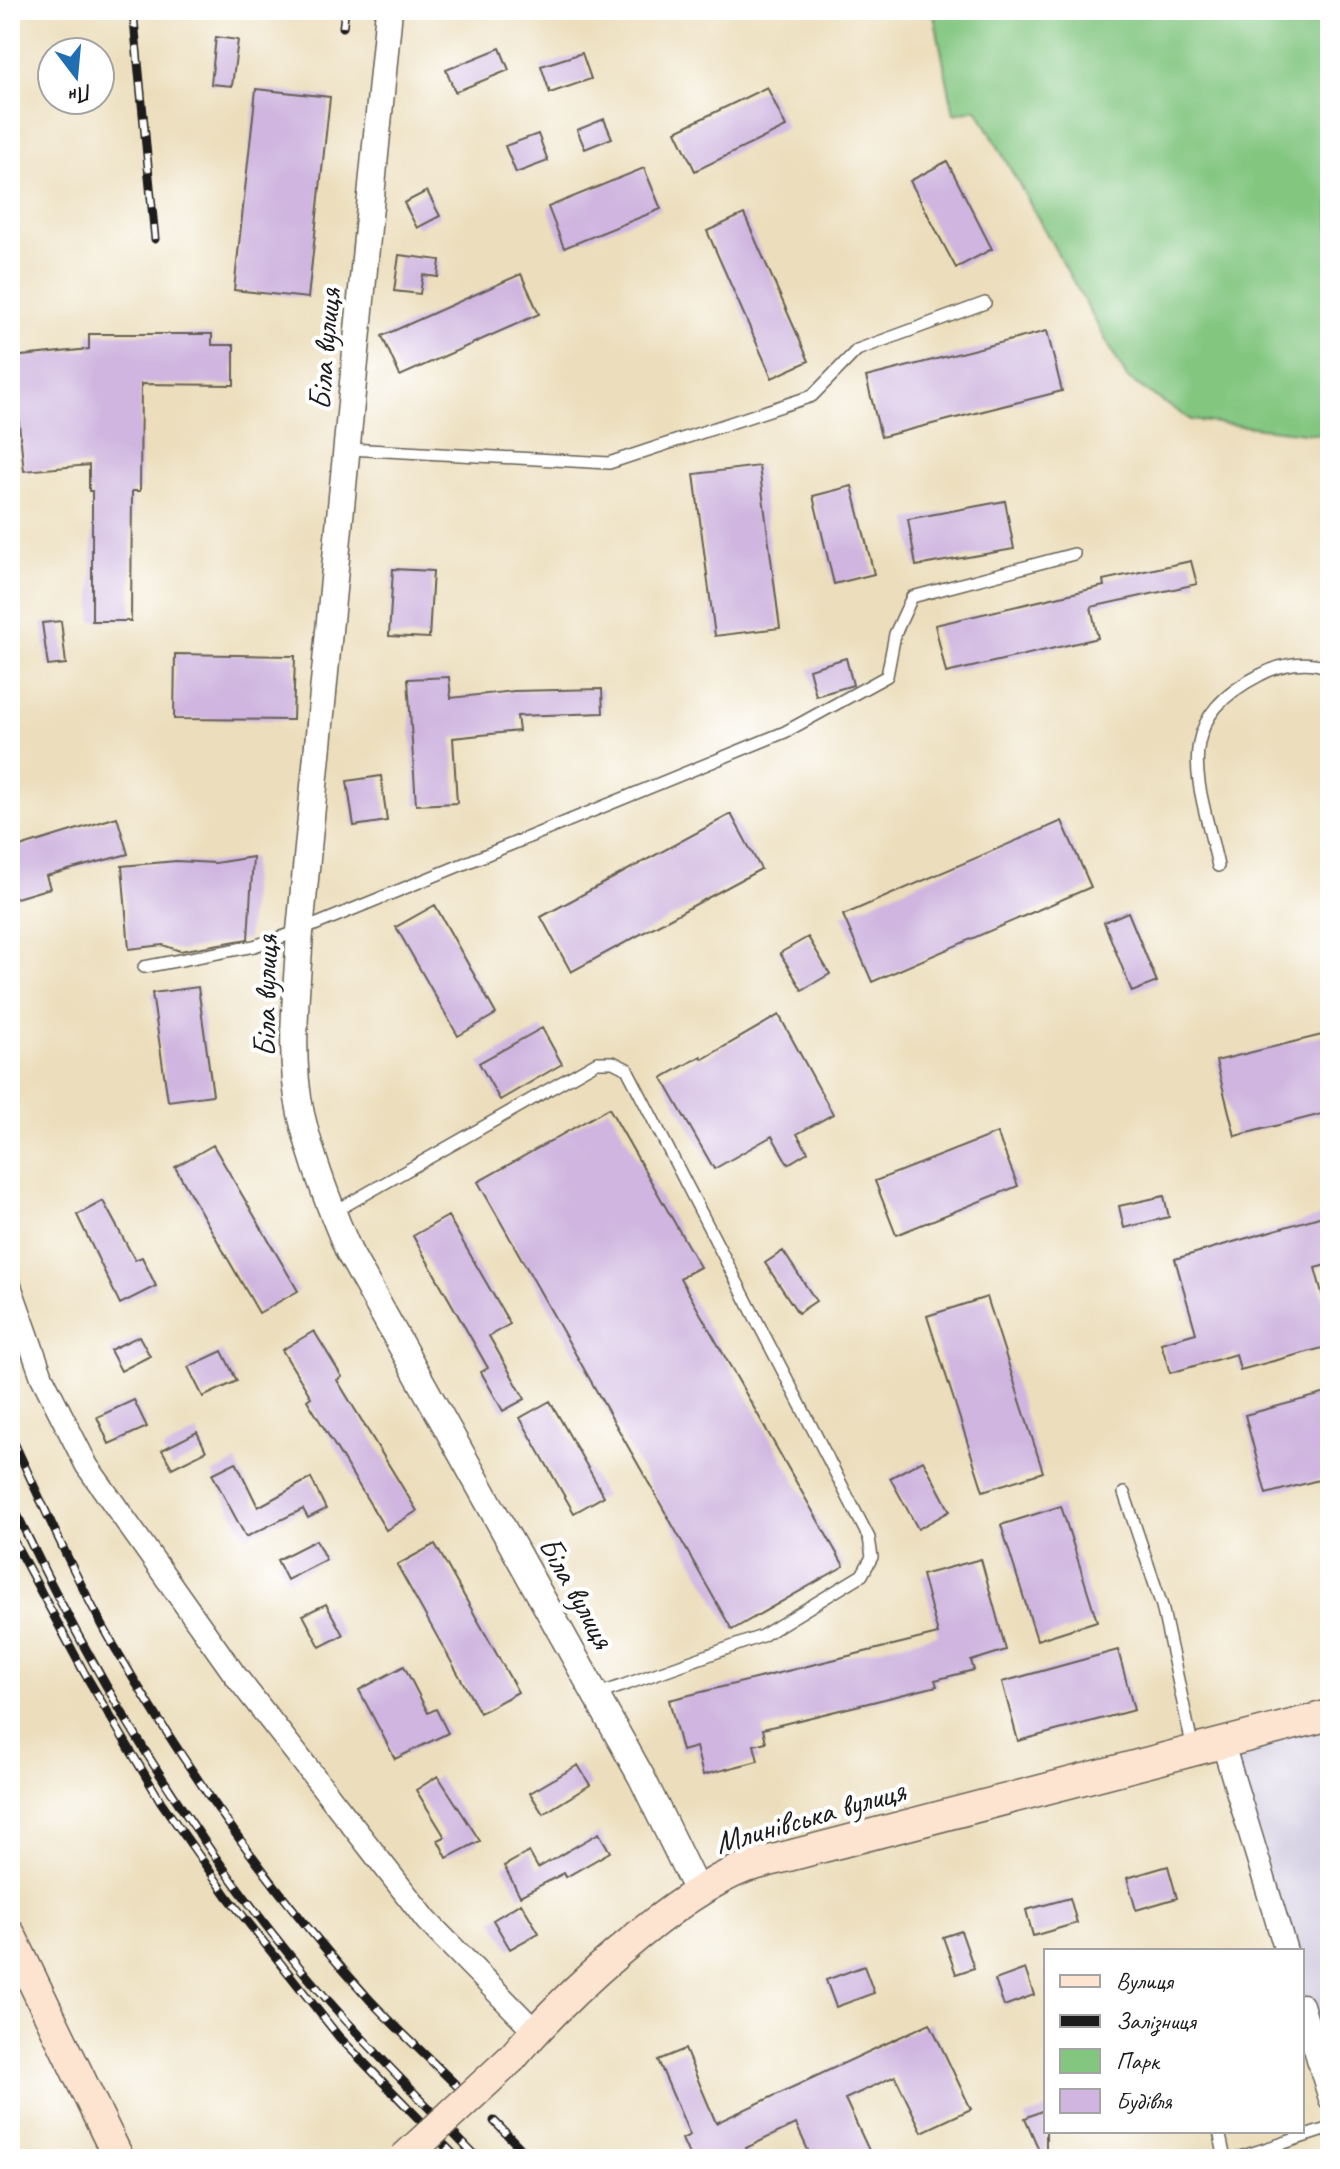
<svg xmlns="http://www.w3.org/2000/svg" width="1340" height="2169" viewBox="0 0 1340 2169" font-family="Caveat,sans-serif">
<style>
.industrial{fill:#c7c0d9}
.green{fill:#82c680;stroke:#4f714e;stroke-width:2}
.building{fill:#cfb5df}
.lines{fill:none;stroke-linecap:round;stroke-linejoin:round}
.service-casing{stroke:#656054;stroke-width:14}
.minor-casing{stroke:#656054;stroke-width:25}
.tertiary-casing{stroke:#656054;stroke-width:29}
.secondary-casing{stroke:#656054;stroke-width:33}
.service{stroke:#fff;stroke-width:11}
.minor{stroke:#fff;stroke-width:22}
.tertiary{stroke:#fff;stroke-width:26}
.secondary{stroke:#fde4d1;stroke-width:30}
.rail-casing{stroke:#1c1c1c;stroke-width:9}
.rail{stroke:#fff;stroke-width:6;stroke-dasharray:18;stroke-linecap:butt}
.secondary-bridge-casing{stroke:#656054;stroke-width:33;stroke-linecap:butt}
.secondary-bridge{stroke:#fde4d1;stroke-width:30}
.labels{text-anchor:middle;stroke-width:8;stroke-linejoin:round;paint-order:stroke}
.street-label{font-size:32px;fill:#1c1c1c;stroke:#fff}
</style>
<rect width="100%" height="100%" fill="#fff"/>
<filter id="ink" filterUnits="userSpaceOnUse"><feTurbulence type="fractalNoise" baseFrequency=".0125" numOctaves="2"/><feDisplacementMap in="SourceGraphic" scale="16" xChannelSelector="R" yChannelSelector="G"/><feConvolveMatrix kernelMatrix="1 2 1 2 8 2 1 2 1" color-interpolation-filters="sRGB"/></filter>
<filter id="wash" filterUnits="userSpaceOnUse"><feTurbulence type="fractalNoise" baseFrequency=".006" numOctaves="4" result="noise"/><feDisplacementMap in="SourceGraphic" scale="32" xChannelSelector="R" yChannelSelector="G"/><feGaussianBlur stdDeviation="1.8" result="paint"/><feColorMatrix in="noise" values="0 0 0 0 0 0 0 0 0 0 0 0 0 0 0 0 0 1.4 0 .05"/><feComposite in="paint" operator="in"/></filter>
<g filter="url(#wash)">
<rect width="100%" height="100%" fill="#ecdebc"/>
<path class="industrial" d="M 1330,1715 L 1330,2099 L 1302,2005 L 1302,1951 L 1286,1951 L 1222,1741 Z"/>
<path class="green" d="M 933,10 L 1330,10 L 1330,436 L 1191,420 L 1127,378 L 977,109 L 954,114 Z"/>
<g id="blocks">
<path class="building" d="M 216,37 L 238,40 L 232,86 L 211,84 Z
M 500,48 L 509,70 L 455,92 L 446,70 Z
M 582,53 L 591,79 L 550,93 L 541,66 Z
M 767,87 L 786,127 L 695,171 L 676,131 Z
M 256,89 L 330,97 L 308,298 L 234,290 Z
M 604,119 L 612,138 L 585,149 L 577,130 Z
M 538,134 L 548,161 L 516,173 L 505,146 Z
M 947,161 L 992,249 L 956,268 L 910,181 Z
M 644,168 L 661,209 L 564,248 L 548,207 Z
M 427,191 L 440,216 L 417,228 L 404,203 Z
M 744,214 L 809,361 L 772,378 L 707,231 Z
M 399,255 L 440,260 L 438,277 L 423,275 L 420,294 L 394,291 Z
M 521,274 L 539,314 L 400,376 L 382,336 Z
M 1047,331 L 1062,391 L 881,437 L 866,377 Z
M 89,334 L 212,334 L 212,345 L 234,345 L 234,385 L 141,384 L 140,491 L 132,491 L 131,621 L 92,621 L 92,491 L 89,491 L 89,465 L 24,471 L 12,357 L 89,349 Z
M 759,466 L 780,628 L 715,636 L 694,474 Z
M 852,486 L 874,574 L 834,584 L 813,496 Z
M 1005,501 L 1014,549 L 916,566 L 908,519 Z
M 1191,561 L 1197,584 L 1091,607 L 1098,638 L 946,673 L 935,625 L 1104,586 L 1103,580 Z
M 393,569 L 433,571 L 429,638 L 389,636 Z
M 61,621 L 66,664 L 48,666 L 42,623 Z
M 175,654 L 295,656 L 293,720 L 174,719 Z
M 846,658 L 853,685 L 816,696 L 809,669 Z
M 449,677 L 451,698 L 514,691 L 602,689 L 603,713 L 517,716 L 519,731 L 453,738 L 457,803 L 416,805 L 408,679 Z
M 381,776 L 387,821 L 354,826 L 347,781 Z
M 731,814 L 761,869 L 571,972 L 541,917 Z
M 117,817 L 128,854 L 46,876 L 50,888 L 10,900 L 10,850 Z
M 1062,821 L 1091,887 L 872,982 L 843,915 Z
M 253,857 L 248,939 L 180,951 L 163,945 L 129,949 L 122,866 L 176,861 L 215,863 Z
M 435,905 L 496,1014 L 458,1036 L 396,927 Z
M 1128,912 L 1157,982 L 1132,992 L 1104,922 Z
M 808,937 L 830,974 L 802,990 L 780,953 Z
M 198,987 L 213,1095 L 168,1101 L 152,993 Z
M 779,1015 L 833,1114 L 797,1134 L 808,1152 L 788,1164 L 772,1136 L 714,1169 L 662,1078 L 701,1056 L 703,1059 Z
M 542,1028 L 562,1064 L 500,1100 L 479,1063 Z
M 1330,1033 L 1330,1112 L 1235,1136 L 1216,1061 Z
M 609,1108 L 700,1267 L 680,1278 L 844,1566 L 732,1630 L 478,1182 Z
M 997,1133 L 1018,1186 L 896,1235 L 875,1181 Z
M 213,1145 L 298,1291 L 259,1313 L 175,1167 Z
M 1164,1196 L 1169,1217 L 1124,1228 L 1119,1206 Z
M 103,1201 L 135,1260 L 142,1257 L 156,1286 L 120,1304 L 77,1215 Z
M 1326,1215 L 1330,1229 L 1330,1264 L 1315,1268 L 1330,1322 L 1330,1346 L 1240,1370 L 1236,1354 L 1170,1373 L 1161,1343 L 1196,1333 L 1175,1259 Z
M 448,1216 L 510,1324 L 489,1336 L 525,1399 L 503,1411 L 481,1372 L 488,1368 L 413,1236 Z
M 783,1251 L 816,1301 L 798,1313 L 765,1263 Z
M 987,1297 L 1043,1472 L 983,1491 L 927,1316 Z
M 314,1331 L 342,1377 L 337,1380 L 417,1511 L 386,1530 L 307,1400 L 311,1397 L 282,1350 Z
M 139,1336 L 150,1356 L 121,1371 L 110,1350 Z
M 222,1351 L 237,1381 L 203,1397 L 188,1367 Z
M 1330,1392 L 1330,1477 L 1266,1494 L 1245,1415 Z
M 134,1400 L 147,1427 L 109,1444 L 97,1417 Z
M 550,1401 L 604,1496 L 574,1513 L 520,1418 Z
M 197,1432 L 206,1451 L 172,1468 L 162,1450 Z
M 923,1460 L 950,1511 L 918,1529 L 890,1478 Z
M 236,1462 L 258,1507 L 311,1478 L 326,1509 L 308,1518 L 303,1509 L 246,1537 L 212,1474 Z
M 1061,1506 L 1097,1621 L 1037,1640 L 1001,1525 Z
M 316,1540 L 326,1560 L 287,1580 L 277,1560 Z
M 435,1544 L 518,1692 L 480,1713 L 397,1565 Z
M 981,1559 L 1006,1650 L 971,1661 L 974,1670 L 935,1680 L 937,1686 L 763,1729 L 766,1742 L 754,1745 L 758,1761 L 703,1775 L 696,1747 L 682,1751 L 669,1700 L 938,1634 L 922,1575 Z
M 326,1604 L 343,1635 L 320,1647 L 303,1615 Z
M 1118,1650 L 1134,1710 L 1018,1741 L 1002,1682 Z
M 404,1666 L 428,1713 L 436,1709 L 448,1733 L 395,1759 L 359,1690 Z
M 578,1765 L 590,1785 L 543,1814 L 530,1793 Z
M 438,1776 L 480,1841 L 447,1858 L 438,1840 L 445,1837 L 416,1790 Z
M 599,1833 L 610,1852 L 566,1877 L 564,1873 L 520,1896 L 504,1866 L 529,1852 L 538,1868 Z
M 1168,1866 L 1177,1898 L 1136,1910 L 1127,1878 Z
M 1070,1898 L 1077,1923 L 1033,1936 L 1026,1910 Z
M 521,1903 L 539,1933 L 510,1949 L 493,1920 Z
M 961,1931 L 974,1968 L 956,1974 L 943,1937 Z
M 864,1966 L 874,1993 L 836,2007 L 826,1980 Z
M 1025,1969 L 1034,1995 L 1004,2006 L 995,1980 Z
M 930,2023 L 971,2109 L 922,2132 L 895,2076 L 845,2099 L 873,2159 L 812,2159 L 796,2124 L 746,2148 L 751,2159 L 691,2159 L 682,2139 L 690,2135 L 658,2060 L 685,2049 L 716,2123 Z
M 1046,2109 L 1046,2159 L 1043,2159 L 1025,2118 Z"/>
</g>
</g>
<g filter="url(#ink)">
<use href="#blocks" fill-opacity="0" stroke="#656054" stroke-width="2"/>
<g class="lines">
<defs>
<path id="service" d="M 349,449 L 609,463 L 812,396 L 857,350 L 985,303
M 1218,866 C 1200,783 1167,722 1260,675 C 1280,664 1309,658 1330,669
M 144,967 L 254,946 L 300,931 L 785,732 L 887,676 L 895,634 L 912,597 L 1074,554
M 334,1212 L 597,1062 L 613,1062 L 627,1069 L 869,1538 L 872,1557 L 862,1575 L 762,1636 L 596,1695
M 1124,1493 L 1162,1606 L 1193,1749
M 1219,2131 L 1225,2159
M 1234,2159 L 1330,2128"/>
<path id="minor" d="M 10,1286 L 42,1377 L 87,1466 L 235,1675 L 427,1921 L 535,2031
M 1222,1741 L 1286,1951
M 1302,2005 L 1330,2099"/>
<path id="tertiary" d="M 389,10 L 300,931 C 297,991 288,1054 301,1114 C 312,1162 330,1207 349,1252 L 642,1778 L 697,1891"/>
<path id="secondary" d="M 10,1934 L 119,2159
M 512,2058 C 563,1997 673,1895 746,1867 L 1330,1715"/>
</defs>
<use href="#service" class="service-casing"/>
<use href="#minor" class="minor-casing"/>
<use href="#tertiary" class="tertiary-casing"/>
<use href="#secondary" class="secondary-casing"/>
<use href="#service" class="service"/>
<use href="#minor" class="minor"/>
<use href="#tertiary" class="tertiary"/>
<use href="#secondary" class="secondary"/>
<defs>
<path id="rail" d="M 133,10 L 155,239
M 343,27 L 345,10
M 10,1434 C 43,1505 75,1578 114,1646 C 187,1771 273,1893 370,2000 C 399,2031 431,2060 461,2090
M 10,1499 C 85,1662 182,1824 296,1963 C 353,2032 417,2095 478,2159
M 10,1534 L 85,1674 L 161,1802 L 228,1897 L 339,2037 L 458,2159
M 494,2121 L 531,2159"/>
</defs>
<use href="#rail" class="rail-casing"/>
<use href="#rail" class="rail"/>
<defs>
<path id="secondary-bridge" d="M 403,2159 L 512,2058"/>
</defs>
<use href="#secondary-bridge" class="secondary-bridge-casing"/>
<use href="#secondary-bridge" class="secondary-bridge"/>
</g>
</g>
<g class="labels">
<g class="street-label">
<text transform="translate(324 349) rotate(-85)" y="11">Біла вулиця</text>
<text transform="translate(265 996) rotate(-89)" y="11">Біла вулиця</text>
<text transform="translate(577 1592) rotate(61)" y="11">Біла вулиця</text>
<text transform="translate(810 1816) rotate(-16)" y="11">Млинівська вулиця</text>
</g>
</g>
<rect width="1340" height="2169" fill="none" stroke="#fff" stroke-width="40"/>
<rect x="1044" y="1949" width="260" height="184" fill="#ffffff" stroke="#a4a4a4" stroke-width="2"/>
<rect x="1060" y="1975" width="40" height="12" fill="#fde4d1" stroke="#a4a4a4" stroke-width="2"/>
<text x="1116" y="1989" font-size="24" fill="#1c1c1c">Вулиця</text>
<rect x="1060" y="2015" width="40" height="12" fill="#1c1c1c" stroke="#a4a4a4" stroke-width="2"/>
<text x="1116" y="2029" font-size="24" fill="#1c1c1c">Залізниця</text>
<rect x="1060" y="2049" width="40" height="24" fill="#82c680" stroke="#a4a4a4" stroke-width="2"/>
<text x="1116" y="2069" font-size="24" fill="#1c1c1c">Парк</text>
<rect x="1060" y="2089" width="40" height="24" fill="#cfb5df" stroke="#a4a4a4" stroke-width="2"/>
<text x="1116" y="2109" font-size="24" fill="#1c1c1c">Будівля</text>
<g transform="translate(76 76) rotate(164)"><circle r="38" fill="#ffffff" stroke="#a4a4a4" stroke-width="2"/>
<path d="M0-6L14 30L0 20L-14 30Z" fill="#1f6fb2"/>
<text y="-12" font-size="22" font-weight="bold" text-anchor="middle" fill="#1c1c1c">Пн</text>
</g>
</svg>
